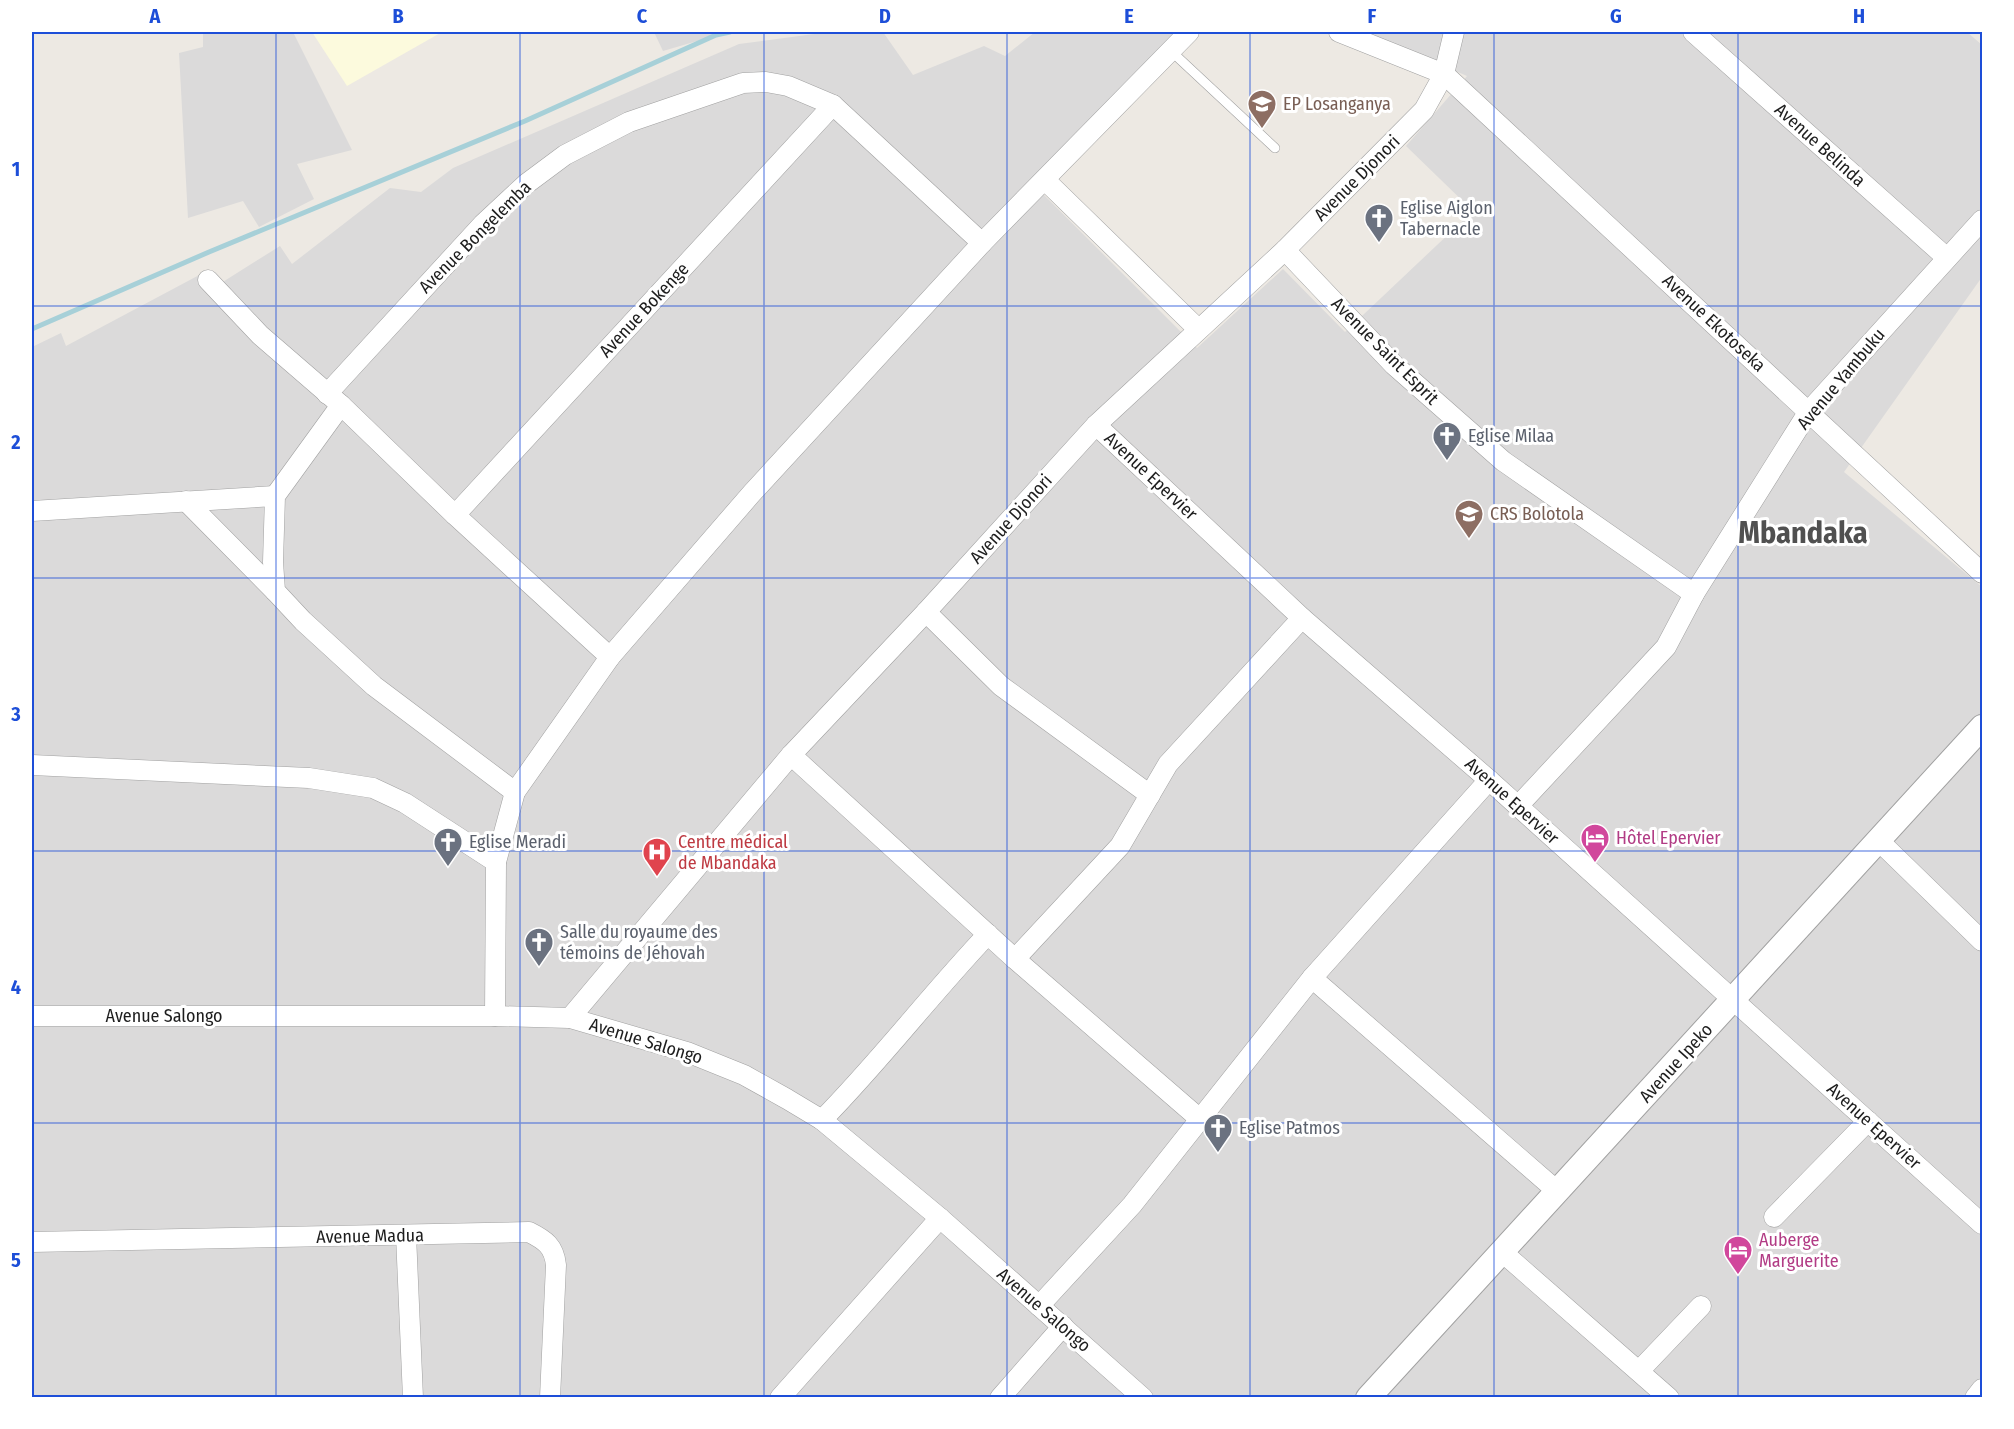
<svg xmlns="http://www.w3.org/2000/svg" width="2014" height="1429" font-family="'Fira Sans Condensed',sans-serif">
	<rect width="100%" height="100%" fill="#ede9e3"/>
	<g fill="#dbdada">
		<polygon points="203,32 293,32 352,150 297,164 314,199 259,227 243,201 188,218 179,53 203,47"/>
		<polygon points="654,32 728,32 663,51"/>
		<polygon points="829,32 883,32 913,75 984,46 1005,56 1035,32 1196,32 1039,190 1197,348 1283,269 1345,332 1473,211 1406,146 1467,76 1365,32 1967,32 1982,45 1982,277 1844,472 1982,587 1982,1397 32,1397 32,347 61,333 66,346 203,273 218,285 280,246 292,264 390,188 421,192 453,168 739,44"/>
	</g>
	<polygon fill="#fcfadd" points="312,32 442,32 347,86"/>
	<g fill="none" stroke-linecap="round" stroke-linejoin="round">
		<polyline stroke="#a7d0d8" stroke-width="5" points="32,329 209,252 525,121 716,35 730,32"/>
		<g stroke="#a1a1a1" stroke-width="10">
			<polyline id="service" points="1171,51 1275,148"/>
		</g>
		<g stroke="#a1a1a1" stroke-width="21">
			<g id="minor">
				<polyline points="1339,32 1444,74 1982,573"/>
				<polyline points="1693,32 1947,258"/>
				<polyline points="1045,180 1198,329"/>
				<polyline points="1285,250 1394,365 1503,461 1694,594"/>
				<polyline points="208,280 260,335 341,405 455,515 610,657"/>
				<polyline points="327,394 483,224 526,184 565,155 629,122 743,83 766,82 788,86 833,105 982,243"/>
				<polyline points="341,405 275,496 273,562 275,591 303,621 374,686 515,792"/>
				<polyline points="1096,425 1302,618 1489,780 1982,1224"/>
				<polyline points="186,501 275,591"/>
				<polyline points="32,511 275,496"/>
				<polyline points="455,515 833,105"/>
				<polyline points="926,612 1001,686 1150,795"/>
				<polyline points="791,755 1015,959 1201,1120"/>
				<polyline points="32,765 309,778 373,788 405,803 496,862"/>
				<polyline points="1518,806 1666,647 1694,594 1809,411 1982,220"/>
				<polyline points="1878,840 1982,941"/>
				<polyline points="1015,959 1120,846 1168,764 1302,618"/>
				<polyline points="1312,978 1557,1191"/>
				<polyline points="32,1016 495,1016 570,1018 687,1052 744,1075 787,1099 822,1120 940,1218 1143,1398"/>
				<polyline points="495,1016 496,862 515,792 610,657 752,493 982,243 1189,32"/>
				<polyline points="570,1018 791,755 926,612 1096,425 1285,250 1424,110 1444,74 1454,32"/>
				<path d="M 822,1120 C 881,1060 931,994 988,934"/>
				<polyline points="1774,1217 1868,1121"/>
				<polyline points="406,1235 413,1398"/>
				<path d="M 32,1242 L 529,1232 C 545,1240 554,1246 556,1265 L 550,1398"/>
				<polyline points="1501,1251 1669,1398"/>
				<polyline points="1039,1306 1132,1205 1312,978 1489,780"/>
				<polyline points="1639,1371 1701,1306"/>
				<polyline points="780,1398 940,1218"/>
				<polyline points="1000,1398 1063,1326"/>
				<polyline points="1975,1398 1982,1389"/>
			</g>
		</g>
		<g stroke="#a1a1a1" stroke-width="26">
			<polyline id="tertiary" points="1368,1398 1982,727"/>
		</g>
		<use href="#service" stroke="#fff" stroke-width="9"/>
		<use href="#minor" stroke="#fff" stroke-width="20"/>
		<use href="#tertiary" stroke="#fff" stroke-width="24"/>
	</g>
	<path fill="none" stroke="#1d4ed8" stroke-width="1.5" stroke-opacity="0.55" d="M 276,32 L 276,1398M 520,32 L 520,1398M 764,32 L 764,1398M 1007,32 L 1007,1398M 1250,32 L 1250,1398M 1494,32 L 1494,1398M 1738,32 L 1738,1398M 32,306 L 1982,306M 32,578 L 1982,578M 32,851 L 1982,851M 32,1123 L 1982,1123"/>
	<defs>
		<g id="school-pin" transform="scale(1.5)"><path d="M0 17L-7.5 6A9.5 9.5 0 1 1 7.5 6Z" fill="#8d6e63" stroke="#fff"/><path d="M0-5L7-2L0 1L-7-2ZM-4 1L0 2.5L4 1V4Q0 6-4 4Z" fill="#fff"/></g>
		<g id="church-pin" transform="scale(1.5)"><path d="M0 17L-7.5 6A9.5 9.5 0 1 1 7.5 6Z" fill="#6b7280" stroke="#fff"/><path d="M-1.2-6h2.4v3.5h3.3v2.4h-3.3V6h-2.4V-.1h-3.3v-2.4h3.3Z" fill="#fff"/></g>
		<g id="hotel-pin" transform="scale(1.5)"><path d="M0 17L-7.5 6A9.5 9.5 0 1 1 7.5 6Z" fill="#d1479c" stroke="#fff"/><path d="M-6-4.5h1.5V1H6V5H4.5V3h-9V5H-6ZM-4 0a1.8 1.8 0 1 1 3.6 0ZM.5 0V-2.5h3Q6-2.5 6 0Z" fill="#fff"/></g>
		<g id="hospital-pin" transform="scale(1.5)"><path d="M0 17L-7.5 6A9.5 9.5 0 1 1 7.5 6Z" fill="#e0444e" stroke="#fff"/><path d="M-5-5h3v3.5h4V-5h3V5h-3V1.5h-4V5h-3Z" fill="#fff"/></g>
	</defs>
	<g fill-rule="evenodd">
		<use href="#school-pin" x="1262" y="104"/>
		<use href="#church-pin" x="1379" y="218"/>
		<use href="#church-pin" x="1447" y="436"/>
		<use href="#school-pin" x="1469" y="514"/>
		<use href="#hotel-pin" x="1595" y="838"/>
		<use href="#church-pin" x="448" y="842"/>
		<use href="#hospital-pin" x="657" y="852"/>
		<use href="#church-pin" x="539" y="942"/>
		<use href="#church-pin" x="1218" y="1128"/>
		<use href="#hotel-pin" x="1738" y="1250"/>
	</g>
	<g text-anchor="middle" stroke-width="6" stroke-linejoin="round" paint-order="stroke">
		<g font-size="18" fill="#785e54" stroke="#fff" text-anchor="start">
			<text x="1283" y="110">EP Losanganya</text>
			<text x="1490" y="520">CRS Bolotola</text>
		</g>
		<g font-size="18" fill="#1d1d1d" stroke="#fff">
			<text transform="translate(1820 145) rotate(42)" y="6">Avenue Belinda</text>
			<text transform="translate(1357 178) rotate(-45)" y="6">Avenue Djonori</text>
			<text transform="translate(475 237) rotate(-45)" y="6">Avenue Bongelemba</text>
			<text transform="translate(644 310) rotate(-47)" y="6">Avenue Bokenge</text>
			<text transform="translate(1714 323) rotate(43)" y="6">Avenue Ekotoseka</text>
			<text transform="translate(1385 351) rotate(45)" y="6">Avenue Saint Esprit</text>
			<text transform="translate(1841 379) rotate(-50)" y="6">Avenue Yambuku</text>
			<text transform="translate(1151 476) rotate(43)" y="6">Avenue Epervier</text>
			<text transform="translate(1011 519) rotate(-48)" y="6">Avenue Djonori</text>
			<text transform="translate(1512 801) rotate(42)" y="6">Avenue Epervier</text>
			<text x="164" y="1022">Avenue Salongo</text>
			<text transform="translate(646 1041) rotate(17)" y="6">Avenue Salongo</text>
			<text transform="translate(1676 1063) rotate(-48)" y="6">Avenue Ipeko</text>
			<text transform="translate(1874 1126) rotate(42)" y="6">Avenue Epervier</text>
			<text transform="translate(370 1236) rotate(-1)" y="6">Avenue Madua</text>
			<text transform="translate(1044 1310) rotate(41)" y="6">Avenue Salongo</text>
		</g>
		<g font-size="18" fill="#5b616d" stroke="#fff" text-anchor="start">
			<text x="1400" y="214">Eglise Aiglon<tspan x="1400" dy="21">Tabernacle</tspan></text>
			<text x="1468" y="442">Eglise Milaa</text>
			<text x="469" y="848">Eglise Meradi</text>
			<text x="560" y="938">Salle du royaume des<tspan x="560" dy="21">témoins de Jéhovah</tspan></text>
			<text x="1239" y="1134">Eglise Patmos</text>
		</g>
		<g font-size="18" fill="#b23c85" stroke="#fff" text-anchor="start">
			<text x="1616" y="844">Hôtel Epervier</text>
			<text x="1759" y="1246">Auberge<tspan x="1759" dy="21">Marguerite</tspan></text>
		</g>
		<g font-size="18" fill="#be3a42" stroke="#fff" text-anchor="start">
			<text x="678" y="848">Centre médical<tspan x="678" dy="21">de Mbandaka</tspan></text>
		</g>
		<g font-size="30" font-weight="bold" fill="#505050" stroke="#fff">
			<text x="1803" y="543">Mbandaka</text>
		</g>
	</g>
	<rect width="2014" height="1429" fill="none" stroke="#ffffff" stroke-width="66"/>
	<rect x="33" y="33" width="1948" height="1363" fill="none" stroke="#1d4ed8" stroke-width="2"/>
	<g font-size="20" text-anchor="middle" font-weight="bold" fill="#1d4ed8">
		<text x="155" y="23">A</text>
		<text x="398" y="23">B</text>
		<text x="642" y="23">C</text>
		<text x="885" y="23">D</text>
		<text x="1129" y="23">E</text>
		<text x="1372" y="23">F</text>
		<text x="1616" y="23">G</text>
		<text x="1859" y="23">H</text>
		<text x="16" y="176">1</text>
		<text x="16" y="449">2</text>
		<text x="16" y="721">3</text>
		<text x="16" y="994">4</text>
		<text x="16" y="1267">5</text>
	</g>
</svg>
